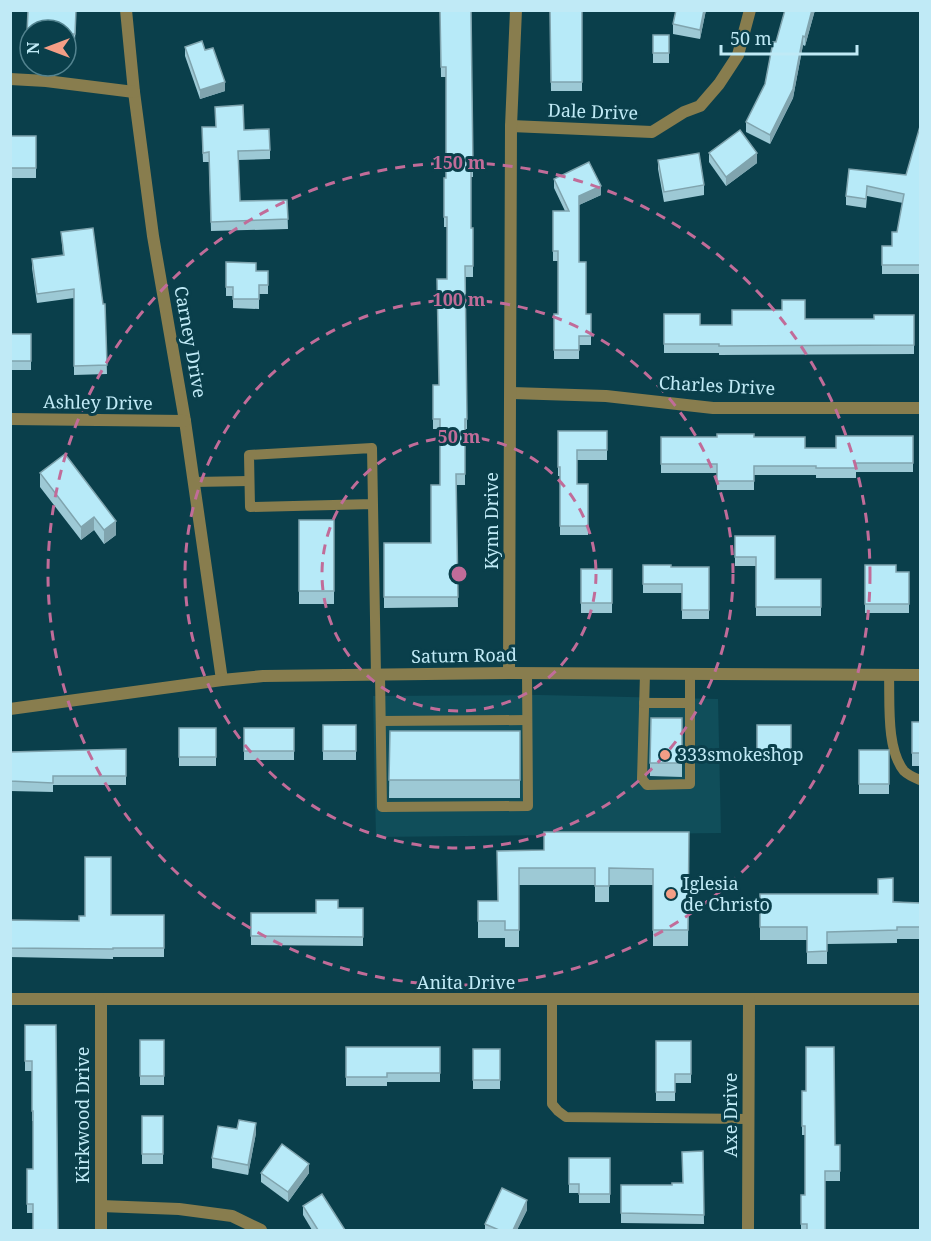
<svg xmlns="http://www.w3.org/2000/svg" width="931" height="1241" font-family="'Noto Serif',serif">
	<rect width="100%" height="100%" fill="#0a3f4b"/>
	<polygon fill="#104e5a" points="539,695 718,699 721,833 376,837 373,696"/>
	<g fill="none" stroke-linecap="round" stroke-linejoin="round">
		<g stroke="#887d4e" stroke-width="10">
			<polyline points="194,482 249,481"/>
			<polyline points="373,504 250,507 249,455 372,448 376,675"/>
			<polyline points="645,674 642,779 647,785 690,784 690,674"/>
			<polyline points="380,675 382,807 528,806 527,673"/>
			<path d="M 889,675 C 890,702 886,749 904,771 C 908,775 915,778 920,780"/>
			<polyline points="644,703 690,703"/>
			<polyline points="381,721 527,720"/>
			<polyline points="552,1001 552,1104 558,1111 566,1117 749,1119"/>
		</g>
		<g stroke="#887d4e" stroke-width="12">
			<polyline points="126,10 134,92 153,236 185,421 222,680"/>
			<polyline points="10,79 46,81 134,92"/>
			<polyline points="511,126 652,132 684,112 700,106 719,84 738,55 750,10"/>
			<polyline points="512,393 606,396 713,408 920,408"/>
			<polyline points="10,419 185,421"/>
			<polyline points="509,673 511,126 516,10"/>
			<polyline points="10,999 920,999"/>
			<polyline points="101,1206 179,1209 232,1216 261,1230"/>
			<polyline points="101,1230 101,1000"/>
			<polyline points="748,1230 749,999"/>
		</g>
		<polyline stroke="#887d4e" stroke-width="12" points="10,709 222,680 263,676 509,673 920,675"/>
	</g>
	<g fill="#9dc9d5">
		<polygon points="76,10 75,43 66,43 66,30 30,30 30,42 27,42 28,11"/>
		<polygon points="440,10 471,10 473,177 471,177 471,228 473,228 473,277 465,277 467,429 465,429 465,485 456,485 458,607 384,608 384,543 431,543 440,485 440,429 433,429 433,385 439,385 447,279 447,227 444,227 444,178 446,178 446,77 441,77"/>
		<polygon points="550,10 582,10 582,91 551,91"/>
		<polygon points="706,10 700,39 673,34 673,24"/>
		<polygon points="815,10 805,46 803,45 793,98 770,144 746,132 746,122 765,84 776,42"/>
		<rect x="653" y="35" width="16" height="28"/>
		<polygon points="185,47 205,50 225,91 200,99 185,56"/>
		<polygon points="921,123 921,274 882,274 882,246 892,246 897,232 903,203 867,196 866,208 846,205 846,196 849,169 906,175"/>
		<polygon points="244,130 270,150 270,159 238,160 240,201 287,200 288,229 211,231 209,162 203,162 202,137"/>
		<rect x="10" y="136" width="26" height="42"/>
		<polygon points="709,153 757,163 726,186 709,162"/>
		<polygon points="658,160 704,185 704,195 664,202 658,169"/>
		<polygon points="554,179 601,195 579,205 579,262 586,314 591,314 591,345 579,345 579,359 554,359 554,314 558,314 558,261 553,261 553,211 565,211 554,188"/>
		<polygon points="61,232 103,304 105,304 107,374 74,375 74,298 37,303 32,268 32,259 63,256"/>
		<polygon points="226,262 256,271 268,271 268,294 259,294 259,309 233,308 233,296 226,296"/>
		<polygon points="782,310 805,319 874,319 914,315 914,354 719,355 719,353 664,353 664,314 700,325 732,325"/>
		<rect x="10" y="334" width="21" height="36"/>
		<polygon points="558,431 607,431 607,460 577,460 577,484 588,484 588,535 560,535 560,476 558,476"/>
		<polygon points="913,436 913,472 856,472 856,478 816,478 816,475 754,475 754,490 717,490 717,473 661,473 661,437 754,437 805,448 836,448"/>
		<polygon points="40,473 116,535 104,544 94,530 81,540 40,487"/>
		<rect x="299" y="520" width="35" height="84"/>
		<polygon points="735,536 775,536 775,579 821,579 821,616 756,616 756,566 735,566"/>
		<polygon points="643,565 671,567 709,567 709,619 682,619 682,593 643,593"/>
		<polygon points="865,565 896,572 909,572 909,613 865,613"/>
		<rect x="581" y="569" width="31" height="44"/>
		<polygon points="682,718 682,777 650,776 650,763"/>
		<rect x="912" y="722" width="9" height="44"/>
		<rect x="323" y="725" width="33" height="35"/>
		<rect x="757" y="725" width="34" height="35"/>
		<rect x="179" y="728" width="37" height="38"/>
		<rect x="244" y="728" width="50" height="32"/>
		<polygon points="390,731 520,731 520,798 389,798"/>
		<polygon points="126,749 126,785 53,785 53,792 10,791 10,752"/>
		<rect x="859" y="750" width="30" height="44"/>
		<polygon points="689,832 688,946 653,946 653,885 609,885 609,902 595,902 595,885 519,885 519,947 505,947 505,938 478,938 478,901 498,901 497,851 544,850"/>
		<polygon points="760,894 921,903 921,939 897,939 897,943 827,944 827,964 807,964 807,940 760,940"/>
		<polygon points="338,908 363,908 363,946 251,945 251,913 316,913"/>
		<polygon points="111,915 164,915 164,957 113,957 113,959 10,957 10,920 79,921 85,916"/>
		<polygon points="25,1025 56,1025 33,1213 27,1213 27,1169 33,1169 33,1121 32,1121 32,1071 25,1071"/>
		<rect x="140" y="1040" width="24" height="45"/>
		<polygon points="656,1041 691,1041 691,1083 675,1083 675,1101 656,1101"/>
		<polygon points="346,1047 440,1047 440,1082 387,1082 387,1086 346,1086"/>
		<rect x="473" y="1049" width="27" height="40"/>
		<polygon points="802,1091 835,1145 840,1145 840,1181 825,1181 825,1230 801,1230 801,1195 805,1195 805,1135 802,1135"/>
		<rect x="142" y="1116" width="21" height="48"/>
		<polygon points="256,1133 248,1175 212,1168 212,1158"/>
		<polygon points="703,1151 704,1224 621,1223 621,1185 672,1185 683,1183"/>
		<polygon points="569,1158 610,1158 610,1203 579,1203 579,1193 569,1193"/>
		<polygon points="261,1173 309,1173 288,1202 261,1182"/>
		<polygon points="303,1206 345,1230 312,1230 303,1215"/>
		<polygon points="527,1210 517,1230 485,1230 485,1224"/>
	</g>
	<g fill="#80a4ae">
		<polygon points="704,10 706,10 700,39 700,30"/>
		<polygon points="812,10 815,10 805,46 805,37"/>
		<polygon points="803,36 803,45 793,98 770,144 770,135"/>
		<polygon points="225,82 225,91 200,99 200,90"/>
		<polygon points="757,153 757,163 726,186 726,177"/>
		<polygon points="601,186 601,195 579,205 579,196"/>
		<polygon points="94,517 94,530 81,540 81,527"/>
		<polygon points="116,521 116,535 104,544 104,530"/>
		<polygon points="256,1123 256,1133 248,1175 248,1165"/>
		<polygon points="309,1164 309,1173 288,1202 288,1192"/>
		<polygon points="527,1200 527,1210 517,1230 513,1230"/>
	</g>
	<g fill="#b7eaf8" stroke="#80a4ae" stroke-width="1.5">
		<polygon points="41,10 76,10 75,34 66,34 66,30 30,30 30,33 27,33 28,11"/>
		<polygon points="440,10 471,10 473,167 471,167 471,228 473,228 473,266 465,266 467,419 465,419 465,474 456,474 458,597 384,597 384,543 431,543 431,485 440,485 440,419 433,419 433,385 439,385 437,279 447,279 447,217 444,217 444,178 446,178 446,67 441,67"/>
		<polygon points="550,10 582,10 582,82 551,82"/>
		<polygon points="676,10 704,10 700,30 673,24"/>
		<polygon points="785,10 812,10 805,37 803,36 793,89 770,135 746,122 765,84 773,42 776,42"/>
		<rect x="653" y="35" width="16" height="18"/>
		<polygon points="202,41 205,50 213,48 225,82 200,90 185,47"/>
		<polygon points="243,105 244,130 269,129 270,150 238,151 240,201 287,200 288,219 211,222 209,152 203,153 202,127 216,127 215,107"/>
		<polygon points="921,123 921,265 882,265 882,246 892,246 892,232 897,232 904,194 867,186 866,199 846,196 849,169 906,175"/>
		<polygon points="740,130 757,153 726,177 709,153"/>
		<rect x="10" y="136" width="26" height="32"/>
		<polygon points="699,153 704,185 664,192 658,160"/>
		<polygon points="589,162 601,186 579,196 579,262 586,262 586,314 591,314 591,336 579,336 579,350 554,350 554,314 558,314 558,251 553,251 553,211 569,211 554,179"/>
		<polygon points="93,228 103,304 105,304 107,365 74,366 74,289 37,294 32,259 64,255 61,232"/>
		<polygon points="226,262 256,263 256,271 268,271 268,285 259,285 259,299 233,299 233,287 226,287"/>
		<polygon points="782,300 805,300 805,319 874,319 874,315 914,315 914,345 719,346 719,344 664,344 664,314 700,314 700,325 732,325 732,310 782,310"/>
		<rect x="10" y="334" width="21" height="27"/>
		<polygon points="558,431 607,431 607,450 577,450 577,484 588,484 588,526 560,526 560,467 558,467"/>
		<polygon points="717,434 754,434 754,437 805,437 805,448 836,448 836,436 913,436 913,463 856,463 856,468 816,468 816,466 754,466 754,481 717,481 717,464 661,464 661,437 717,437"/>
		<polygon points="65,454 116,521 104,530 94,517 81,527 40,473"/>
		<rect x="299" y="520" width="35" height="71"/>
		<polygon points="735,536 775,536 775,579 821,579 821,607 756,607 756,557 735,557"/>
		<polygon points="643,565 671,565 671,567 709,567 709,610 682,610 682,584 643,584"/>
		<polygon points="865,565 896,565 896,572 909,572 909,604 865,604"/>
		<rect x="581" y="569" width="31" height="34"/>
		<polygon points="651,718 682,718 682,763 650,763"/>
		<rect x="912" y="722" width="9" height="31"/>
		<rect x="323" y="725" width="33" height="26"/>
		<rect x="757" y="725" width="34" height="26"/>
		<rect x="179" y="728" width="37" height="29"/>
		<rect x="244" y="728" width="50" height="23"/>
		<polygon points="390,731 520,731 520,780 389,780"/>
		<polygon points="126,749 126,776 53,776 53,783 10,781 10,752"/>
		<rect x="859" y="750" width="30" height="34"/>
		<polygon points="544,832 689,832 688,930 653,930 653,869 609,868 609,886 595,886 595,868 519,868 519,930 505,930 505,921 478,921 478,901 498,901 497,851 544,850"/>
		<polygon points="85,857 111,857 111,915 164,915 164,948 113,948 113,949 10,948 10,920 79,921 79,916 85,916"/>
		<polygon points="893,878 893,902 921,903 921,927 897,927 897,930 827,932 827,951 807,952 807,927 760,927 760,894 878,894 878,879"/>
		<polygon points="316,900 338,900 338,908 363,908 363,937 251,936 251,913 316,913"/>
		<polygon points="25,1025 56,1025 58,1230 33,1230 33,1204 27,1204 27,1169 33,1169 33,1111 32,1111 32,1061 25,1061"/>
		<rect x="140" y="1040" width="24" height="36"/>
		<polygon points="656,1041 691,1041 691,1074 675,1074 675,1092 656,1092"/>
		<polygon points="346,1047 440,1047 440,1073 387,1073 387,1077 346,1077"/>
		<polygon points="806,1047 834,1047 835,1145 840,1145 840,1171 825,1171 825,1230 807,1230 807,1224 801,1224 801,1195 805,1195 805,1126 802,1126 802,1091 806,1091"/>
		<rect x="473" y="1049" width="27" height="31"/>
		<rect x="142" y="1116" width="21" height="38"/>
		<polygon points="239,1120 256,1123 248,1165 212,1158 218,1126 237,1129"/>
		<polygon points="282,1144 309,1164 288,1192 261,1173"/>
		<polygon points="703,1151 704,1215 621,1213 621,1185 672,1185 672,1183 683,1183 682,1152"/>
		<polygon points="569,1158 610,1158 610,1194 579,1194 579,1184 569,1184"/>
		<polygon points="502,1188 527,1200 513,1230 499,1230 485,1224"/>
		<polygon points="322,1194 345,1230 318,1230 303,1206"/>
	</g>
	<g fill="none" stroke="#c16c99" stroke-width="3" stroke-dasharray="10 8">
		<circle cx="459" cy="574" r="137"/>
		<circle cx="459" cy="574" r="274"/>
		<circle cx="459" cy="574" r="411"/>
	</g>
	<g fill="#f49e86" stroke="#0a3f4b" stroke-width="2">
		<circle cx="665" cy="755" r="6"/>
		<circle cx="671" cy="894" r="6"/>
	</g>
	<g text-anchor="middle" stroke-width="6" stroke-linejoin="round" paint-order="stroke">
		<g font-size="18" fill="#c0eaf6" stroke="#0a3f4b">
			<text transform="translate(593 112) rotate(2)" y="6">Dale Drive</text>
			<text transform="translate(190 342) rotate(80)" y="6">Carney Drive</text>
			<text transform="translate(717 386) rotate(3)" y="6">Charles Drive</text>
			<text transform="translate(98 403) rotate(1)" y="6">Ashley Drive</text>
			<text transform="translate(492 521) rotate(-90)" y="6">Kynn Drive</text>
			<text transform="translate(464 656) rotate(-1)" y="6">Saturn Road</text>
			<text x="466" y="989">Anita Drive</text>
			<text transform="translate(83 1115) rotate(-90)" y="6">Kirkwood Drive</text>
			<text transform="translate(731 1115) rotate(-90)" y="6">Axe Drive</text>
		</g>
		<g font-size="18" fill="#c0eaf6" stroke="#0a3f4b" text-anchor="start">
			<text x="677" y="761">333smokeshop</text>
			<text x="683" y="890">Iglesia<tspan x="683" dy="21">de Christo</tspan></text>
		</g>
	</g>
	<circle cx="459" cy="574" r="9" fill="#c16c99" stroke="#0a3f4b" stroke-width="3"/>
	<g font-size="18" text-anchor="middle" font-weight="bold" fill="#c16c99" stroke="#0a3f4b" stroke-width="6" stroke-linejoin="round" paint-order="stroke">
		<text x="459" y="169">150 m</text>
		<text x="459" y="306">100 m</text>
		<text x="459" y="443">50 m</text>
	</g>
	<rect width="931" height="1241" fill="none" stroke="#c0eaf6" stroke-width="24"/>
	<g transform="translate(48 48) rotate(270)"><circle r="28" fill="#0a3f4b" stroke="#53838f" stroke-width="1.5"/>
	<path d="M0-4.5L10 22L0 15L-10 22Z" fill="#f49e86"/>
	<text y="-9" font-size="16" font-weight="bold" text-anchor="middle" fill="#c0eaf6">N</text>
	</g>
	<path d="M721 45v9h136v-9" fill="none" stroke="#c0eaf6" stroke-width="3"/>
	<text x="730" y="45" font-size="18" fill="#c0eaf6" stroke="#0a3f4b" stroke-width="4.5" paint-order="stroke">50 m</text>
</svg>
